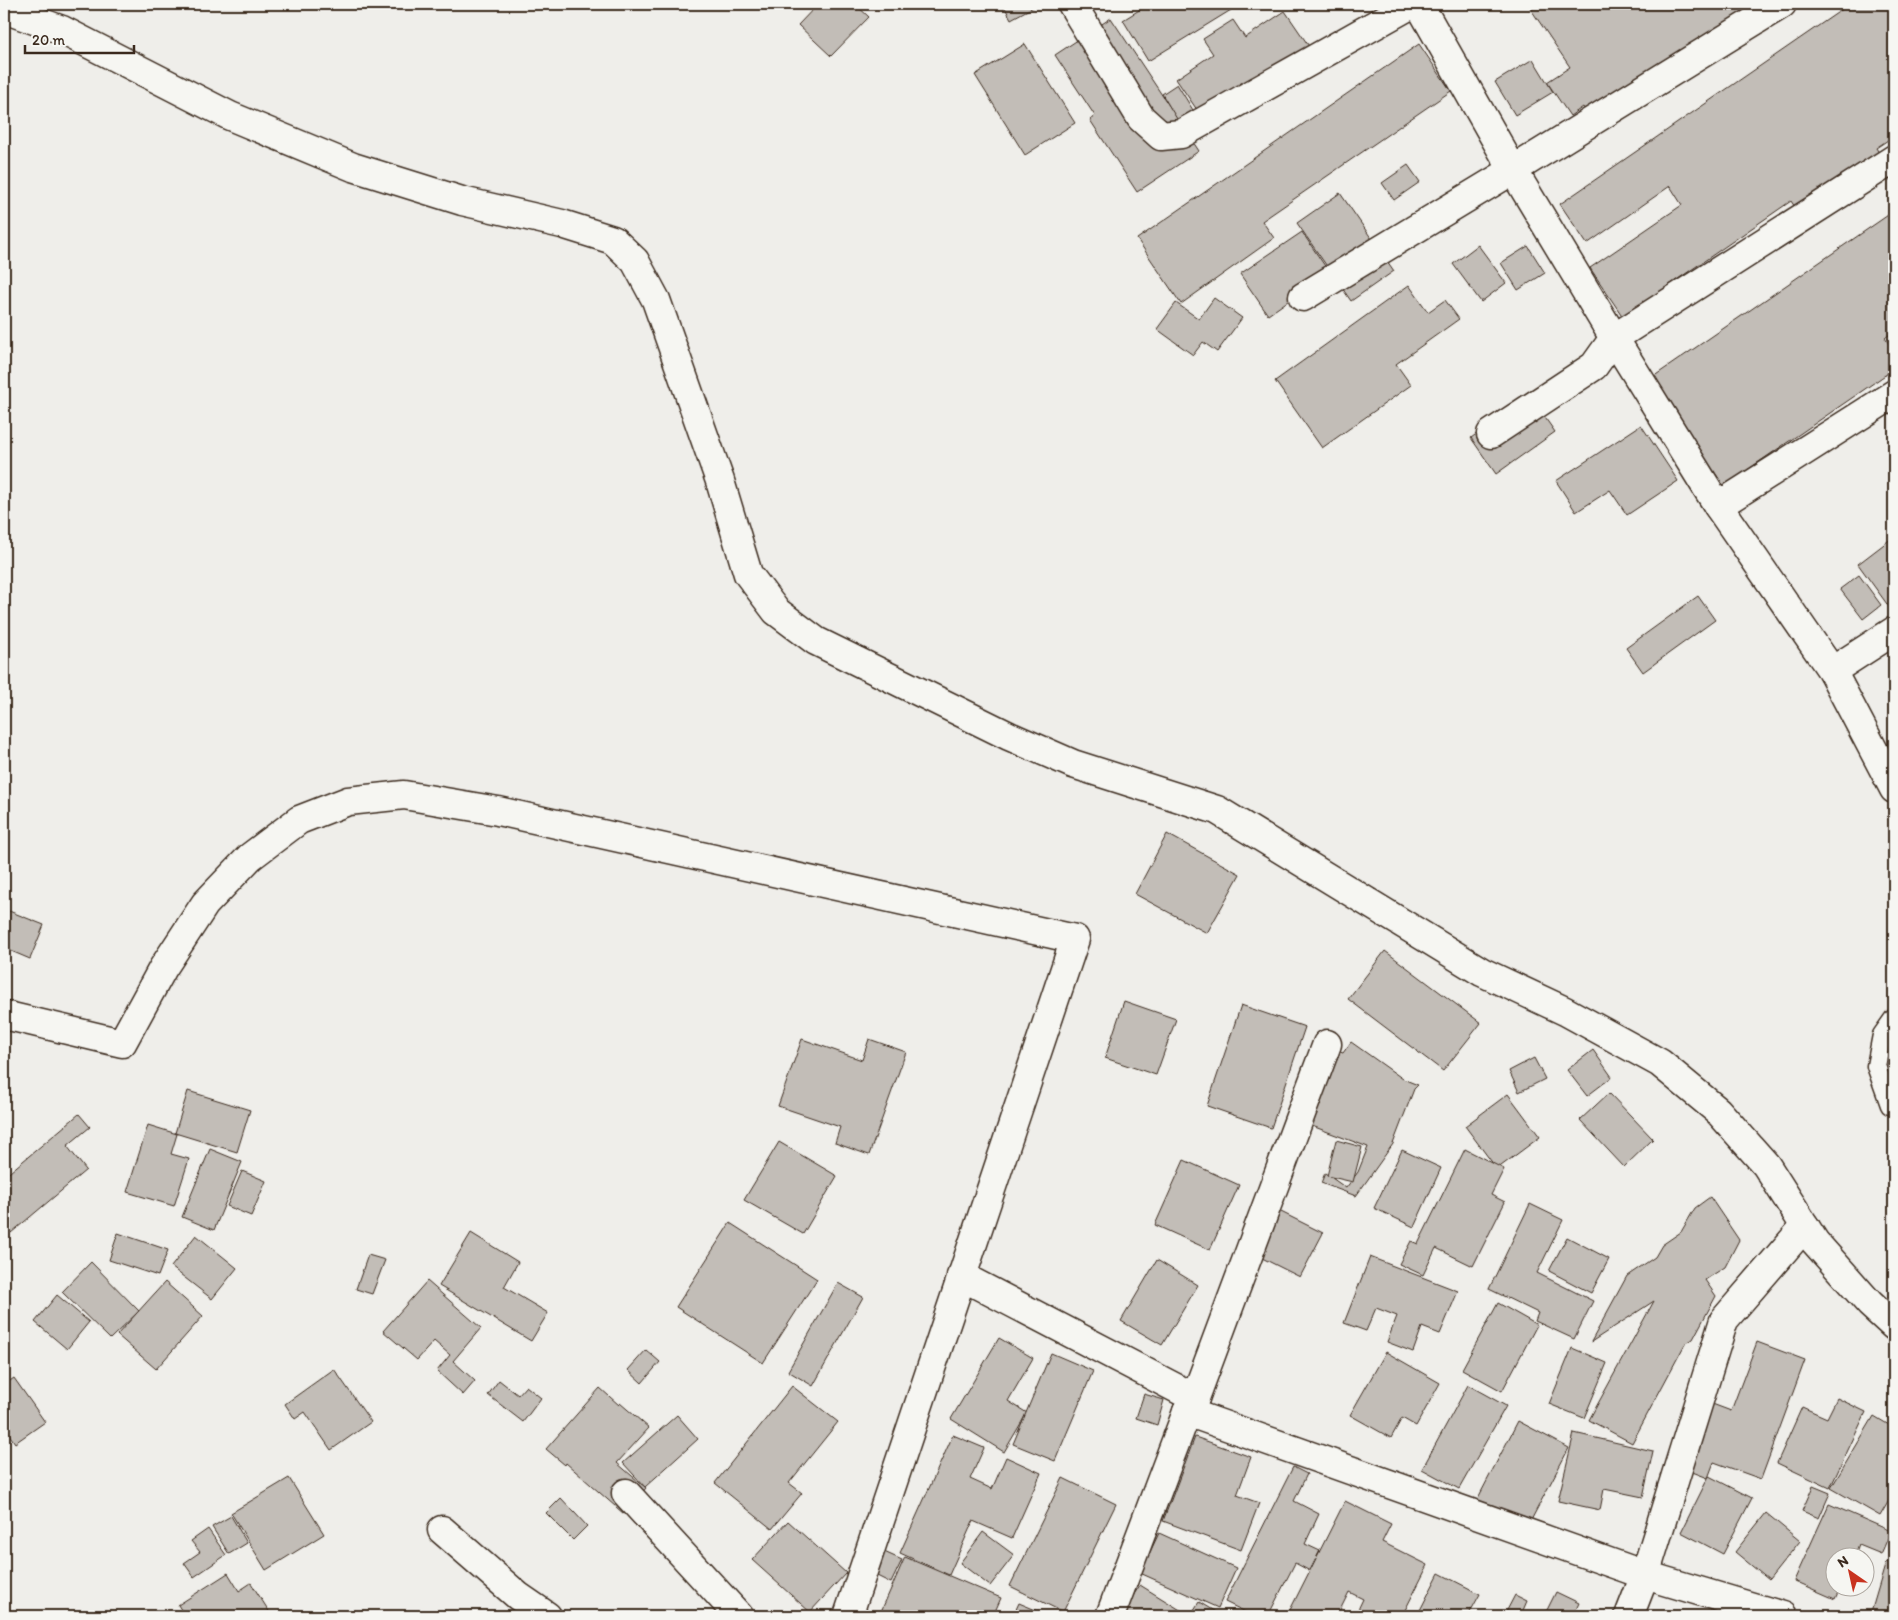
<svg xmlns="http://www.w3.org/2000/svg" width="1898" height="1620" font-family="Itim,sans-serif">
	<rect width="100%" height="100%" fill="#efeeea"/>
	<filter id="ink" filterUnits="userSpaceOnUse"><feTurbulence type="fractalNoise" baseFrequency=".02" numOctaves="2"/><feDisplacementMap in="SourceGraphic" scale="10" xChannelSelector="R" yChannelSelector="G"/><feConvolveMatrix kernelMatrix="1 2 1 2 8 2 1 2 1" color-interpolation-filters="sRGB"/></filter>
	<g filter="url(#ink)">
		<g fill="#c2bdb7" stroke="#3b2a1e">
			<polygon points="818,4 855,4 869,17 831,56 798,25"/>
			<polygon points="1003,4 1034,4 1035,6 1011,19"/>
			<polygon points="1149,4 1228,4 1231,10 1148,61 1123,20"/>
			<polygon points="1536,4 1756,4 1767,20 1600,133 1583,107 1570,116 1547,82 1570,67 1530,8"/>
			<polygon points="1850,4 1894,4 1894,136 1876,148 1892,172 1810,230 1791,201 1623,317 1590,268 1682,205 1670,186 1587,244 1560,204"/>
			<polygon points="1285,11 1313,52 1206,123 1176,79 1213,54 1203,39 1233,20 1245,38"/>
			<polygon points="1111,18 1199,151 1137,192 1090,120 1095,116 1055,55"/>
			<polygon points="1025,44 1075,123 1025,155 975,75"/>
			<polygon points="1419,44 1451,91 1262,221 1274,238 1181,304 1137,239"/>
			<polygon points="1533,59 1553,92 1515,115 1495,82"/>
			<polygon points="1177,84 1196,115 1180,124 1162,94"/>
			<polygon points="1408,165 1420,182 1394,200 1382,183"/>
			<polygon points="1340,193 1394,271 1351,301 1297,223"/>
			<polygon points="1894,211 1894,331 1885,338 1894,351 1894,369 1724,486 1650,379"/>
			<polygon points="1302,232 1329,272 1268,315 1240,274"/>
			<polygon points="1478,245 1506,283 1481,302 1453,264"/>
			<polygon points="1528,246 1545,273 1518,290 1501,263"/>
			<polygon points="1409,285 1428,312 1445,300 1459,319 1396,364 1411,385 1322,448 1275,381"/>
			<polygon points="1214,298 1242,318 1217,352 1203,342 1193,355 1157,329 1176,303 1199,319"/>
			<polygon points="1529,395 1555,432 1496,474 1471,438"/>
			<polygon points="1641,425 1678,481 1627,515 1610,490 1576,512 1556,481"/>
			<polygon points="1892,538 1894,540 1894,610 1892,611 1858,564"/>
			<polygon points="1859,575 1881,605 1863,619 1840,589"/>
			<polygon points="1698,596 1715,620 1643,672 1626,648"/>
			<polygon points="1167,834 1240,874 1207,933 1135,894"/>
			<polygon points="4,909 44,925 30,959 4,948"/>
			<polygon points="1385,951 1481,1023 1443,1071 1348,999"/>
			<polygon points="1124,1001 1176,1019 1156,1075 1105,1058"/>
			<polygon points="1241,1005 1305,1027 1271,1128 1207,1106"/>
			<polygon points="802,1039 862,1060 869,1039 906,1052 869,1155 835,1143 840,1127 778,1106"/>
			<polygon points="1351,1042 1403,1079 1418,1085 1414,1089 1393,1144 1356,1196 1321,1183 1325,1173 1346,1188 1358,1172 1368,1147 1304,1123 1322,1045 1343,1053"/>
			<polygon points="1593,1050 1612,1077 1587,1096 1567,1070"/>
			<polygon points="1534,1058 1545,1079 1519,1092 1509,1071"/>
			<polygon points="188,1091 250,1110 237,1152 175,1133"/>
			<polygon points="1609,1093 1653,1139 1624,1167 1580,1120"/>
			<polygon points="1508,1094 1540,1137 1497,1169 1465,1126"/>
			<polygon points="79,1114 90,1127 67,1146 86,1170 11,1233 4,1224 4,1177"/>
			<polygon points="148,1125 177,1134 171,1154 189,1159 174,1206 127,1192"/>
			<polygon points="1336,1140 1362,1147 1353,1182 1327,1176"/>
			<polygon points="779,1142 837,1176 803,1234 744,1200"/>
			<polygon points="210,1149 242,1162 214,1230 182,1217"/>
			<polygon points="1465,1149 1504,1169 1491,1195 1505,1202 1473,1266 1436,1248 1423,1275 1399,1264 1411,1241 1418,1244"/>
			<polygon points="1402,1150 1441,1168 1414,1227 1374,1208"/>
			<polygon points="1184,1160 1239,1185 1210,1250 1155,1225"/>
			<polygon points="242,1171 266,1181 251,1216 227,1206"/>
			<polygon points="1710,1197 1739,1240 1725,1267 1705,1280 1716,1296 1693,1339 1685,1344 1632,1443 1589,1420 1654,1301 1591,1342 1627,1276 1655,1257 1662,1245 1681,1232 1695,1208"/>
			<polygon points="1530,1204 1563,1220 1537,1273 1593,1301 1574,1339 1535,1321 1538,1313 1489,1289"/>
			<polygon points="1279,1211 1323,1233 1300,1277 1256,1255"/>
			<polygon points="730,1223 817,1279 763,1363 676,1307"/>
			<polygon points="118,1233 168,1250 158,1276 109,1260"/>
			<polygon points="471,1233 518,1262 504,1287 548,1313 531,1341 439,1286"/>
			<polygon points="196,1235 237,1268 212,1299 171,1267"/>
			<polygon points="1567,1237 1609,1259 1591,1293 1549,1271"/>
			<polygon points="368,1255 385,1260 372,1294 356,1289"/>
			<polygon points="1370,1257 1458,1291 1440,1334 1422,1327 1413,1352 1387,1342 1397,1316 1376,1308 1366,1331 1344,1323"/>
			<polygon points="1157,1260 1198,1285 1162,1345 1121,1321"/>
			<polygon points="91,1262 139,1311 110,1339 62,1292"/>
			<polygon points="427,1281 481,1328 453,1361 475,1381 463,1395 437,1371 450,1355 434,1341 417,1360 383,1331"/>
			<polygon points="165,1282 203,1316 156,1369 117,1335"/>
			<polygon points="838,1283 863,1297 813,1386 788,1371"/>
			<polygon points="57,1295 89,1322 67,1349 35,1322"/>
			<polygon points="1498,1303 1537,1325 1502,1391 1462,1369"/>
			<polygon points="999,1338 1033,1358 1008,1401 1027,1413 1004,1452 951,1419"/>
			<polygon points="1757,1342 1805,1360 1761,1479 1714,1462 1708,1478 1682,1468 1707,1402 1731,1411"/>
			<polygon points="1572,1348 1607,1363 1584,1418 1549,1404"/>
			<polygon points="646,1350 660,1362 642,1383 628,1370"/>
			<polygon points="1386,1352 1440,1383 1416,1426 1402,1418 1391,1438 1350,1415"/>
			<polygon points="1051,1353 1093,1371 1055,1461 1013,1444"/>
			<polygon points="334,1369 371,1422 331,1450 305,1412 295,1419 285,1404"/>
			<polygon points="14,1378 45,1422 15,1443 4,1427 4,1385"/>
			<polygon points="499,1380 518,1395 526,1386 541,1398 523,1422 488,1395"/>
			<polygon points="1468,1385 1506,1406 1459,1489 1422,1469"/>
			<polygon points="792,1386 838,1422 789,1483 802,1493 772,1529 715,1483"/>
			<polygon points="600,1388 619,1405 620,1403 649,1428 617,1463 646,1488 624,1514 566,1463 565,1465 546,1449"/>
			<polygon points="1144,1394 1164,1400 1157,1425 1136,1418"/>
			<polygon points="1837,1398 1866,1412 1830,1488 1777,1463 1802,1407 1827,1418"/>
			<polygon points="677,1415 698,1439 645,1487 623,1463"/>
			<polygon points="1874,1416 1894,1428 1894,1492 1880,1516 1831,1488"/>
			<polygon points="1518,1421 1569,1448 1528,1526 1477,1500"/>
			<polygon points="1574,1433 1653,1451 1643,1497 1604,1489 1600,1510 1558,1501"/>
			<polygon points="953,1435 984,1448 970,1479 992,1489 1006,1457 1041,1473 1012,1538 973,1521 949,1575 900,1553"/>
			<polygon points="1195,1437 1251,1457 1237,1495 1259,1503 1241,1550 1163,1521"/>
			<polygon points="1293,1467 1307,1474 1294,1501 1319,1514 1305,1544 1320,1551 1310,1571 1295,1563 1268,1616 1254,1616 1225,1602"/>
			<polygon points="1709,1476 1752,1498 1723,1554 1681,1532"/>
			<polygon points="289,1478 324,1534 266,1570 231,1513"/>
			<polygon points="1063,1478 1116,1504 1063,1612 1010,1586"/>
			<polygon points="1813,1486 1830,1493 1819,1518 1802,1511"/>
			<polygon points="561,1498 587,1526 573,1540 546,1513"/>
			<polygon points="1345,1501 1391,1524 1382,1542 1428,1565 1402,1616 1355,1616 1363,1599 1349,1592 1337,1616 1287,1616"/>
			<polygon points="1829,1504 1891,1531 1881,1554 1859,1545 1854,1558 1836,1558 1836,1588 1840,1588 1835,1599 1794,1581"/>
			<polygon points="1766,1513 1800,1541 1769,1580 1735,1552"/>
			<polygon points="231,1516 247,1543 229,1554 212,1527"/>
			<polygon points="788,1521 846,1573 810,1612 752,1560"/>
			<polygon points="208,1529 226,1555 194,1577 184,1563 200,1552 191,1541"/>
			<polygon points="983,1532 1014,1555 990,1586 960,1563"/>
			<polygon points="1159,1533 1236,1568 1218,1608 1140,1573"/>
			<polygon points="882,1551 902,1560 891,1583 871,1573"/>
			<polygon points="905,1557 1001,1598 993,1616 879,1616"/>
			<polygon points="1886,1562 1894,1564 1894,1616 1870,1616"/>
			<polygon points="228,1573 239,1591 251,1583 272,1616 185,1616 178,1605"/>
			<polygon points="1439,1573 1480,1594 1468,1616 1417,1616"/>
			<polygon points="1140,1585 1190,1616 1199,1602 1222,1616 1120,1616"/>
			<polygon points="1556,1592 1579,1603 1573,1616 1544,1616"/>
			<polygon points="1515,1595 1527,1601 1521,1615 1523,1616 1504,1616"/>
			<polygon points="1019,1603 1050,1616 1013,1616"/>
		</g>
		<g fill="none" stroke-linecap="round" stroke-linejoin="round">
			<g stroke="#3b2a1e" stroke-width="21">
				<polyline id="service" points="1890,1105 1876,1066 1882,1035 1894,1018"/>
			</g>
			<g stroke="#3b2a1e" stroke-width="31">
				<g id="minor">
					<polyline points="1072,4 1141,118 1161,136 1181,134 1412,4"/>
					<polyline points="1419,4 1513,170 1614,338 1718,506 1832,671 1894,789"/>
					<polyline points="4,9 62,30 230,116 353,167 462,201 562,224 613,240 635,261 656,300 720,481 748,574 776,611 816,641 1009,736 1073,764 1217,810 1482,972 1565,1011 1660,1063 1718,1111 1766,1165 1815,1242 1870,1304 1894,1326"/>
					<polyline points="1303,297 1513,170 1782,4"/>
					<polyline points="1491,434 1594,366 1614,338 1894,159"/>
					<polyline points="1718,506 1894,394"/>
					<polyline points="1832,671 1894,631"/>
					<polyline points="4,1015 122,1043 163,968 205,904 250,857 299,820 348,801 404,795 498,811 1075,939 848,1616"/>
					<polyline points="961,1276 1195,1398"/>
					<polyline points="1187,1412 1645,1575 1783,1616"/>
					<polyline points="626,1493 739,1616"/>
					<polyline points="442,1530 518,1596 547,1616"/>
					<polyline points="1110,1616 1187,1412 1195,1398 1327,1044"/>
					<polyline points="1629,1616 1645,1575 1724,1320 1805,1226"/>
				</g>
			</g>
			<use href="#service" stroke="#f6f6f2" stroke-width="18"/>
			<use href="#minor" stroke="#f6f6f2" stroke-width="28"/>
		</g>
	</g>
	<rect width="1898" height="1620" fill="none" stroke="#f6f6f2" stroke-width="20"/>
	<rect x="10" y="10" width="1878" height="1600" fill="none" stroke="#3b2a1e" stroke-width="2" filter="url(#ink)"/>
	<g transform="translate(1850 1572) rotate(326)"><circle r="24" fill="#f6f6f2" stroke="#aba49d"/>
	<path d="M0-4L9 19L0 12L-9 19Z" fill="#c8321e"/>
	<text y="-8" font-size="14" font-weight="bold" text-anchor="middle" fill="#3b2a1e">N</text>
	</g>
	<path d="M25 45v8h109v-8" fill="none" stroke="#3b2a1e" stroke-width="2.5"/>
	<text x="32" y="45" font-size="15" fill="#3b2a1e" stroke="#f6f6f2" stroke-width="4" paint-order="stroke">20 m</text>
</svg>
